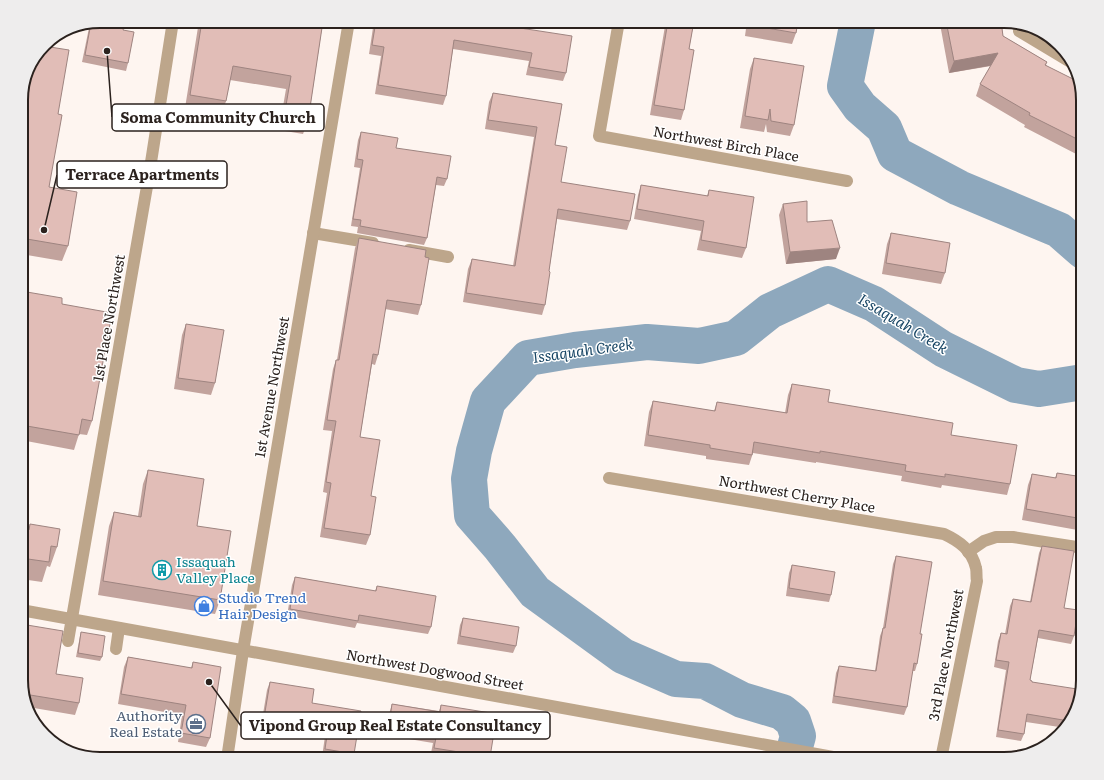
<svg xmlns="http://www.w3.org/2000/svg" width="1104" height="780" font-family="Literata,serif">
	<rect width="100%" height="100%" fill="#fef5f0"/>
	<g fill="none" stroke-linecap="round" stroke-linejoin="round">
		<g stroke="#8ea8bd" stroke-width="36">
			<polyline points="858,21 845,86 860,107 884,128 895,154 959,188 1059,230 1083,251"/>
			<polyline points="788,759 793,754 798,736 793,721 782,712 742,700 705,681 676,679 623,656 535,592 500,547 472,515 469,479 474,451 488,401 528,358 575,350 647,342 699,346 736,338 770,311 828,284 874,304 943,349 1016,385 1039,389 1083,382"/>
		</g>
		<g stroke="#bda68b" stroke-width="12">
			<polyline points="619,21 599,136 847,181"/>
			<polyline points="1019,31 1074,64"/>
			<polyline points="313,233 373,243"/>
			<polyline points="409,250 448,257"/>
			<path d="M 609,478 L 944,534 C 959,541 972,550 976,568 C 977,572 976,577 977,581 L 941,759"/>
			<polyline points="968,552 984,541 996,537 1013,537 1083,548"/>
			<polyline points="21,610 844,759"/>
			<polyline points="68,641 149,175 173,21"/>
			<polyline points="116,649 119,628"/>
			<polyline points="227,759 243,651 349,21"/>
		</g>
	</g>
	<g fill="#c2a39d">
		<polygon points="100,21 123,30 128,63 126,71 82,62 90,23"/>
		<polygon points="199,21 323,21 308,121 303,134 279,130 286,89 230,80 226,101 222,114 185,108"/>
		<polygon points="374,21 508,21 507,26 566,73 563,81 526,75 529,61 453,49 446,96 443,105 375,94 381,56 369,54"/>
		<polygon points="664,21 694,21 689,49 684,110 681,120 650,115 665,26 663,25"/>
		<polygon points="747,21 798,21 796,33 792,44 745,36"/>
		<polygon points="941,21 1001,21 1003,36 1047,62 1046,65 1083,100 1083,163 1078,161 1080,156 1024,127 1025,125 976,96 980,84 991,66 949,73 940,24"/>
		<polygon points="50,47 58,114 49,187 68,246 62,261 21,254 21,95"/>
		<polygon points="754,58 794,125 790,136 767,132 766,124 764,132 740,128 750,69"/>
		<polygon points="493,93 562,104 555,145 561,182 630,221 627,230 557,219 549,271 545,305 542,315 463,302 468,269 472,259 513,266 534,137 485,129 489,102"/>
		<polygon points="361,132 396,148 447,179 444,186 436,185 427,238 424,245 357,233 358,227 351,226 360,168 354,167 358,140"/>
		<polygon points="641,185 707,196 709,190 746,248 742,258 697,250 701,231 634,219 638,195"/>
		<polygon points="783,204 807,222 836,259 786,264 779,215"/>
		<polygon points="891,233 945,273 941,284 882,274 887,244"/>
		<polygon points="359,238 425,257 421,305 418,315 385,309 378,355 375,365 372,364 360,437 371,496 370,535 366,545 320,537 327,493 323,492 332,431 323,430 333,369 336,360 337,360 355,248"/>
		<polygon points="21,291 62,304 92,421 87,435 79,434 74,450 21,440"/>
		<polygon points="186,324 215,383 211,395 174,389 182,335"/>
		<polygon points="792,384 828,402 951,435 1010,484 1007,495 942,485 941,488 901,481 902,476 816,462 816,463 753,453 749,465 706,459 706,456 644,446 649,412 653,401 714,411 717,402 785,413 788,395"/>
		<polygon points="148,470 197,526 220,600 215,614 98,595 109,526 114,512 138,516 143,484"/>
		<polygon points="1057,473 1083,477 1083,531 1022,520 1028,485 1032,474 1055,478"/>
		<polygon points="30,524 57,547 50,567 47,566 42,582 21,579 21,529 28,530"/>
		<polygon points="1042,546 1074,636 1071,644 1038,638 1030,680 1032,682 1074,707 1066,728 1026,722 1024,734 1021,741 996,737 1006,670 994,667 998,641 1001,633 1005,634 1010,606 1013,599 1030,602 1039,553"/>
		<polygon points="896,556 920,634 917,664 915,671 912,671 907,707 904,715 832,703 836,673 839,666 875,671 880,636 883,628 893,564"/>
		<polygon points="792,565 831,595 829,602 786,596 789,573"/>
		<polygon points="295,577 375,591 377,586 431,627 428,634 357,623 355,628 287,616 292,585"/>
		<polygon points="463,618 516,646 513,653 457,644 460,625"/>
		<polygon points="81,632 102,657 100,661 76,657 80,636"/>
		<polygon points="128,657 191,668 193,662 210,738 206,747 178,742 182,715 118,704 124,667"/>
		<polygon points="56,674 79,703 75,715 28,707 21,685"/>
		<polygon points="270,682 312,703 354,754 352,759 336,759 322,757 325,736 261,726 267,690"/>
		<polygon points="392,704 439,711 441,705 490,757 489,759 434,759 430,758 433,743 385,735 389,714"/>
	</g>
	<g fill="#9e8480">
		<polygon points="998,53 994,65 949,73 954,61"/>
		<polygon points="840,248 836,259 786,264 790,252"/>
	</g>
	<g fill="#e1bdb7" stroke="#9e8480">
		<polygon points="100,21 116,21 125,23 123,30 134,32 128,63 85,55 91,23"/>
		<polygon points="202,21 323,21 308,121 284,117 291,76 233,66 226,101 190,95"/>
		<polygon points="376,21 508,21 507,26 572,36 566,73 529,67 532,53 454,40 446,96 378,85 384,47 372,45"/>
		<polygon points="668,21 694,21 689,49 694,50 684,110 654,105"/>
		<polygon points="749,21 798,21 796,33 749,25"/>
		<polygon points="946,21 1001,21 1003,36 1047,62 1045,65 1079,82 1083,100 1083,142 1029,115 1030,113 980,84 998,53 954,61"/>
		<polygon points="52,38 50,47 69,50 58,114 62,115 49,187 77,192 68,246 21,238 21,95 29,65 48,41"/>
		<polygon points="754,58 804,66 794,125 771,121 770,109 768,120 745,116"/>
		<polygon points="493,93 562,104 555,145 567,147 561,182 635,194 630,221 558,209 549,271 550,272 545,305 466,293 472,259 515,266 537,127 488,120"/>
		<polygon points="361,132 398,138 396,148 451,156 447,179 437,177 427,238 360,226 361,220 353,219 363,160 357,159"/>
		<polygon points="641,185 708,196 709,190 754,197 746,248 701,240 704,221 637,209"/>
		<polygon points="807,201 807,222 832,220 840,248 790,252 783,204"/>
		<polygon points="891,233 950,243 945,273 886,263"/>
		<polygon points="359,238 426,250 425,257 429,258 421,305 387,300 378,355 373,354 360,437 380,440 371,496 376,497 370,535 324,528 331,483 326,482 336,421 327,420 336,360 339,360"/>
		<polygon points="21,291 62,298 62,304 112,313 92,421 82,419 79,435 21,425"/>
		<polygon points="186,324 224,330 215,383 178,378"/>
		<polygon points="792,384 830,390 828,402 953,423 951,435 1017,445 1010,484 945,474 945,477 905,471 906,465 820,451 820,453 754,442 752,455 710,448 710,445 648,435 653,401 715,411 717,402 787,413"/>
		<polygon points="148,470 204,479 197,526 231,531 220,600 103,581 114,512 141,517"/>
		<polygon points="1057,473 1083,477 1083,519 1026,509 1032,474 1056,478"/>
		<polygon points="30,524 60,529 57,547 51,546 49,562 21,558 21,529 29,530"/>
		<polygon points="1042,546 1074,551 1064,608 1078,610 1074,636 1039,630 1030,680 1032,681 1032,682 1077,689 1074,707 1069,721 1027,714 1024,734 998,730 1009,662 996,660 1001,633 1007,634 1013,599 1031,602"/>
		<polygon points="896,556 932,562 920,634 922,634 917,664 914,663 907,707 834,696 839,666 876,671 883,628 885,628"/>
		<polygon points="792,565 835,572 831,595 789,588"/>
		<polygon points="295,577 376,591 377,586 436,596 431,627 359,615 358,621 290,609"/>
		<polygon points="463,618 519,627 516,646 460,636"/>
		<polygon points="21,624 63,631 56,674 83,678 79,703 24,694 21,685"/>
		<polygon points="81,632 105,636 102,657 78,653"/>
		<polygon points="128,657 192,668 193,662 221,667 210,738 181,733 186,705 121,694"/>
		<polygon points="270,682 314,689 312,703 361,711 354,754 325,749 328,729 264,718"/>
		<polygon points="392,704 440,712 441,705 497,714 490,757 434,748 437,732 389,725"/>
	</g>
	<defs>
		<g id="building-ring" transform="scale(1)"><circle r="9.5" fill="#fff" stroke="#0f9aa8" stroke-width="1.5"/><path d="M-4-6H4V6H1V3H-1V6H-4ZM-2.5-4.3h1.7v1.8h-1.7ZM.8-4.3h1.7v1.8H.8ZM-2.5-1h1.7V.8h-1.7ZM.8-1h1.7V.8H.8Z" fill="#0f9aa8"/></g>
		<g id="shop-ring" transform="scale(1)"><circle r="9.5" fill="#fff" stroke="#3f7fe0" stroke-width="1.5"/><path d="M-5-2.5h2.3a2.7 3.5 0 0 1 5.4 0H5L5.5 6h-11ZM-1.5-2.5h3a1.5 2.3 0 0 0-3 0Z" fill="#3f7fe0"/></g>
		<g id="office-ring" transform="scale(1)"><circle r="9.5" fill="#fff" stroke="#5c6f8a" stroke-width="1.5"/><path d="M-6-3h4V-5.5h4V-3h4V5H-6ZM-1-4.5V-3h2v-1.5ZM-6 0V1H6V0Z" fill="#5c6f8a"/></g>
	</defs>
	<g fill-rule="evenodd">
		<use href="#building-ring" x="162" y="570"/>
		<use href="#shop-ring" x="204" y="606"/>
		<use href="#office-ring" x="196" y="724"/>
	</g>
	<g text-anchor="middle" stroke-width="3" stroke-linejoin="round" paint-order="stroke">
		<g font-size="14" fill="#2b221e" stroke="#fff">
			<text transform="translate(726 144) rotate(10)" y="5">Northwest Birch Place</text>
			<text transform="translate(109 318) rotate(-80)" y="5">1st Place Northwest</text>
			<text transform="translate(272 387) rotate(-80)" y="5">1st Avenue Northwest</text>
			<text transform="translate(797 494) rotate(10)" y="5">Northwest Cherry Place</text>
			<text transform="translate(946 655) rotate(-79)" y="5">3rd Place Northwest</text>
			<text transform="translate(435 670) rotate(10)" y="5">Northwest Dogwood Street</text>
		</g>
		<g font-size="14" fill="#0d838f" stroke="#fff" text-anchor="start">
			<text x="176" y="567">Issaquah<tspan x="176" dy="16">Valley Place</tspan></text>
		</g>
		<g font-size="14" fill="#366cbe" stroke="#fff" text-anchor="start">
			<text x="218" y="603">Studio Trend<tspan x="218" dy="16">Hair Design</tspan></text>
		</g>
		<g font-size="14" fill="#4e5e75" stroke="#fff" text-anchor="end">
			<text x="182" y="721">Authority<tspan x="182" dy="16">Real Estate</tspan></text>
		</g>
		<g font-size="15" font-style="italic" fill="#194665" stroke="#fff">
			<text transform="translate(903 324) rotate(31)" y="5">Issaquah Creek</text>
			<text transform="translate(583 351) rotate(-8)" y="5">Issaquah Creek</text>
		</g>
	</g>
	<path d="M0 0H1104V780H0ZM100 28H1004A72 72 0 0 1 1076 100V680A72 72 0 0 1 1004 752H100A72 72 0 0 1 28 680V100A72 72 0 0 1 100 28Z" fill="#eeeded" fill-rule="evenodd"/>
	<path fill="none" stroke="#2b221e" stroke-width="2" d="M100 28H1004A72 72 0 0 1 1076 100V680A72 72 0 0 1 1004 752H100A72 72 0 0 1 28 680V100A72 72 0 0 1 100 28Z"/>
	<path fill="none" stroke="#2b221e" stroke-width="1.5" d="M107 51L112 117M44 230L57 175M209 682L241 726"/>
	<g fill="#2b221e" stroke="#fff" stroke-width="1.5">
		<circle cx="107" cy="51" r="4"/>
		<circle cx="44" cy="230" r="4"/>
		<circle cx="209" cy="682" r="4"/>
	</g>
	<g fill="#fff" stroke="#2b221e" stroke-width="1.5">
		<rect x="112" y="104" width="212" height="27" rx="4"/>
		<rect x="57" y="161" width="170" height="27" rx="4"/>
		<rect x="241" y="712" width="309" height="27" rx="4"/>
	</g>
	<g font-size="15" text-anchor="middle" font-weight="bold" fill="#2b221e">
		<text x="218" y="123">Soma Community Church</text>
		<text x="142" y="180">Terrace Apartments</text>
		<text x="395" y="731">Vipond Group Real Estate Consultancy</text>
	</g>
</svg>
